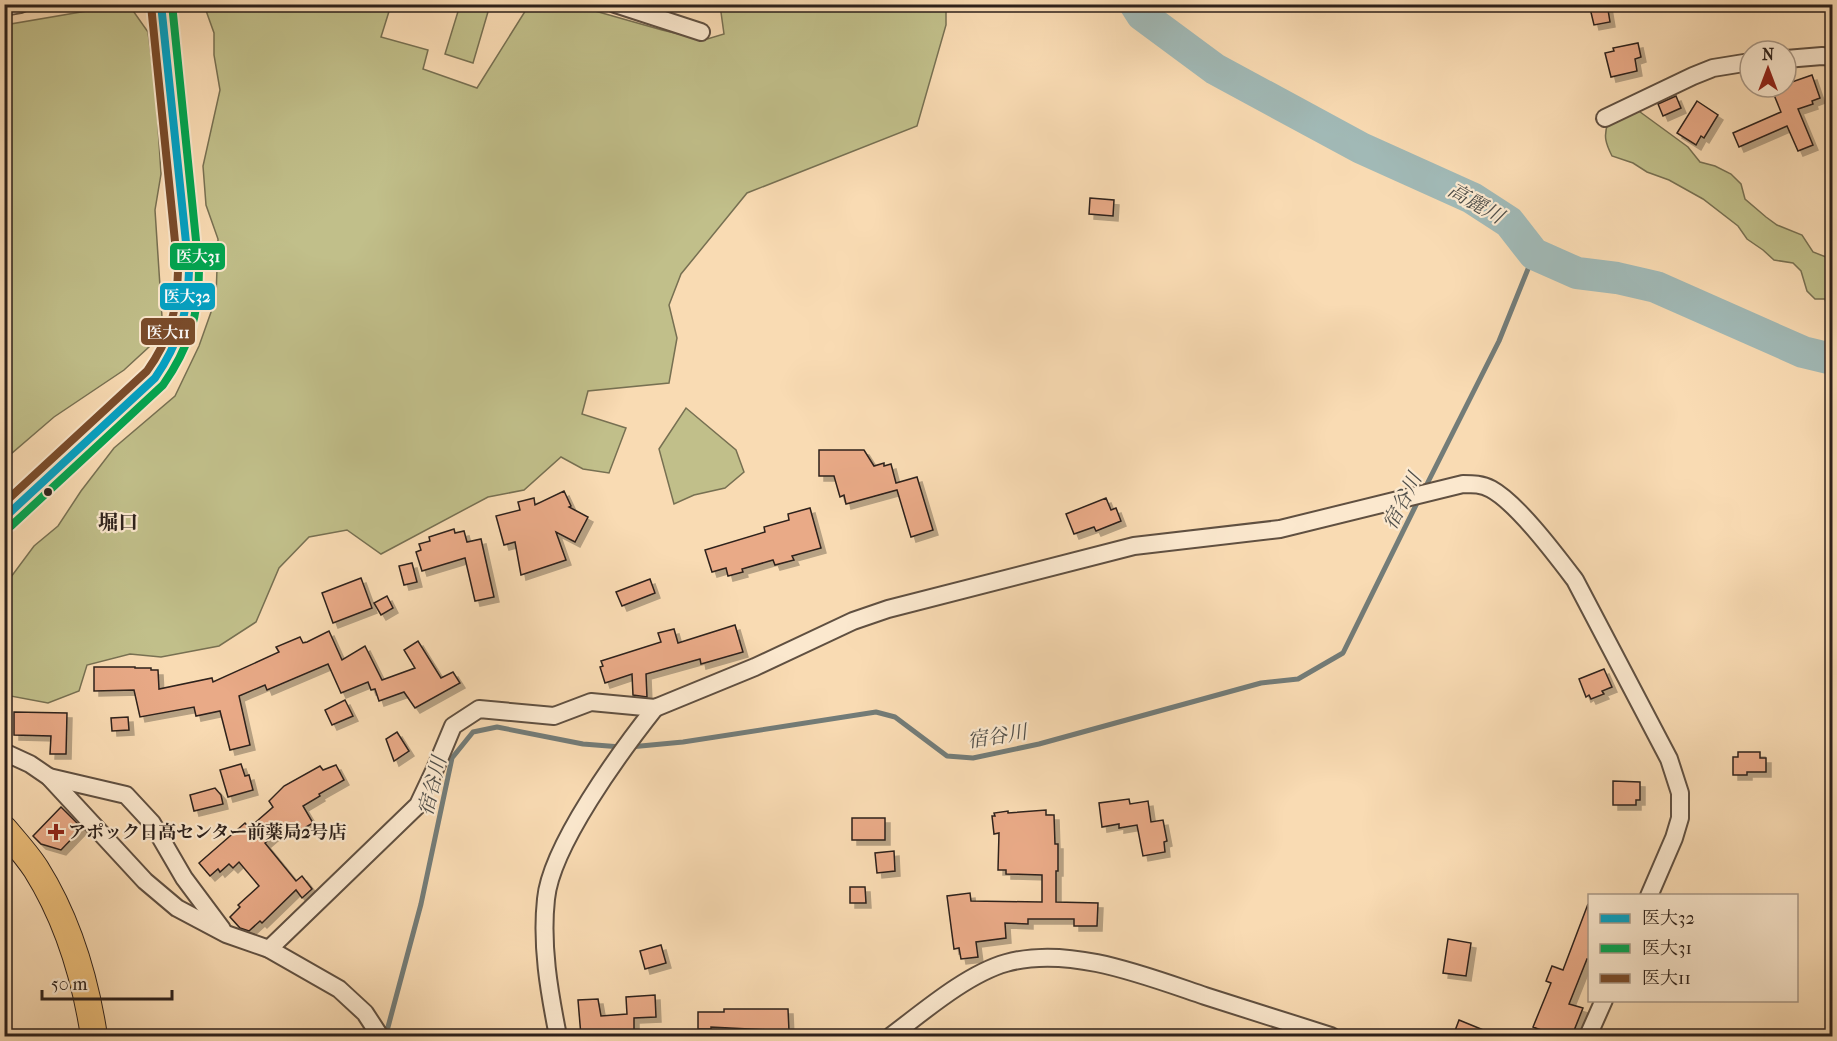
<svg xmlns="http://www.w3.org/2000/svg" width="1837" height="1041" font-family="'IM FELL French Canon','Noto Serif JP',serif">
	<defs>
		<filter id="shadow"><feDropShadow dx="5" dy="5" stdDeviation="0" flood-color="#0004"/></filter>
	</defs>
	<rect width="100%" height="100%" fill="#f9dbb3"/>
	<filter id="stains"><feTurbulence type="fractalNoise" baseFrequency=".00333" numOctaves="4"/><feColorMatrix values="0 0 0 0 .2 0 0 0 0 .09 0 0 0 0 .02 0 0 0 .5 -.17"/></filter>
	<radialGradient id="worn" r=".72"><stop offset=".6" stop-color="#630" stop-opacity="0"/><stop offset="1" stop-color="#630" stop-opacity=".3"/></radialGradient>
	<g fill="#c1bf8a" stroke="#777052" stroke-width="1.5">
		<polygon points="122,5 129,5 148,32 156,94 161,174 155,210 162,317 150,346 124,370 54,417 5,459 5,25"/>
		<polygon points="204,5 391,5 381,37 428,50 423,69 477,88 529,5 574,5 662,30 704,40 724,34 720,5 946,5 946,25 917,126 747,193 681,274 669,305 677,338 669,383 588,391 582,414 626,428 609,473 583,469 561,457 524,490 488,497 381,554 347,530 309,537 279,568 256,622 219,646 161,657 130,654 87,665 79,691 48,703 5,695 5,585 34,546 58,526 81,491 114,448 175,396 199,346 216,298 218,239 206,205 203,166 220,90 214,55 214,33"/>
		<polygon points="460,5 490,5 473,63 445,54"/>
		<path d="M 1636,109 L 1688,147 L 1700,162 L 1715,166 L 1731,174 L 1741,184 L 1745,199 L 1766,217 L 1777,225 L 1802,235 L 1813,252 L 1826,257 L 1832,257 L 1832,308 L 1827,306 L 1825,299 L 1815,299 L 1807,291 L 1801,271 L 1793,263 L 1774,260 L 1763,250 L 1747,239 L 1738,226 L 1703,199 L 1669,180 L 1647,172 L 1633,163 L 1612,156 C 1606,144 1603,136 1608,123 Z"/>
		<polygon points="686,408 736,450 744,472 725,488 694,495 674,504 659,449"/>
	</g>
	<g fill="none" stroke-linecap="round" stroke-linejoin="round">
		<g stroke="#737c78" stroke-width="5">
			<polyline points="1425,488 1499,341 1534,254"/>
			<polyline points="630,747 683,742 876,712 895,717 947,756 973,758 1039,744 1261,683 1298,679 1343,653 1419,499"/>
			<polyline points="380,1032 388,1027 421,904 452,758 473,732 497,727 583,744 621,747"/>
		</g>
		<polyline stroke="#a1b9b6" stroke-width="32" points="1135,4 1142,15 1215,69 1361,148 1472,198 1509,222 1534,254 1577,273 1617,278 1656,287 1803,352 1832,359"/>
	</g>
	<g fill="#e9aa87" stroke="#2d211b" stroke-width="1.5" filter="url(#shadow)">
		<polygon points="1589,4 1607,4 1610,22 1594,25"/>
		<polygon points="1638,43 1641,57 1635,59 1637,71 1611,77 1605,53 1614,51 1613,48"/>
		<polygon points="1812,75 1820,98 1812,101 1813,104 1798,109 1813,145 1798,151 1787,126 1739,147 1733,133 1781,112 1772,90 1786,87 1786,84"/>
		<polygon points="1676,96 1681,108 1663,116 1658,104"/>
		<polygon points="1697,101 1718,115 1704,138 1701,136 1696,145 1677,133"/>
		<polygon points="1090,198 1114,200 1113,216 1089,214"/>
		<polygon points="819,450 864,450 874,466 884,463 884,466 891,464 896,483 917,477 933,530 911,537 897,490 846,504 844,495 840,497 834,476 819,476"/>
		<polygon points="564,491 571,506 569,507 588,517 575,542 556,532 566,560 521,575 515,542 504,545 496,516 520,510 518,502 534,498 535,505"/>
		<polygon points="1106,498 1111,510 1116,508 1121,521 1096,531 1094,527 1074,534 1066,514"/>
		<polygon points="810,508 821,548 792,556 794,560 775,565 773,560 742,569 743,572 728,576 726,568 712,572 705,550 765,532 764,527 789,520 788,514"/>
		<polygon points="454,529 455,533 464,531 467,542 481,539 494,597 475,601 465,558 422,571 416,552 421,550 419,544 430,541 429,537"/>
		<polygon points="412,563 417,582 404,585 399,566"/>
		<polygon points="361,578 372,608 333,623 322,593"/>
		<polygon points="650,579 655,593 622,606 616,592"/>
		<polygon points="387,596 393,608 381,615 374,603"/>
		<polygon points="735,625 743,652 701,664 700,659 646,674 647,697 633,695 632,674 605,683 600,667 603,666 601,661 661,642 658,633 674,629 678,643"/>
		<polygon points="329,631 342,660 365,646 382,680 415,668 404,650 418,641 441,678 453,672 460,683 415,708 404,692 379,701 375,689 371,690 368,682 341,693 328,664 267,690 265,685 239,696 250,745 230,750 220,711 196,716 194,707 140,717 134,690 94,691 94,667 135,667 135,668 151,668 151,670 158,670 159,689 212,678 213,682 279,652 276,647 300,637 303,643 307,642"/>
		<polygon points="1604,669 1612,687 1602,691 1604,694 1591,699 1589,695 1586,697 1579,679"/>
		<polygon points="345,700 353,716 332,725 325,710"/>
		<polygon points="14,712 67,713 66,754 50,754 51,736 14,735"/>
		<polygon points="128,717 129,730 112,731 111,718"/>
		<polygon points="397,732 409,751 394,761 386,739"/>
		<polygon points="1738,752 1760,752 1760,758 1766,758 1766,772 1747,772 1747,775 1733,775 1733,757 1738,757"/>
		<polygon points="241,764 245,776 249,775 253,790 228,797 220,770"/>
		<polygon points="336,765 344,780 319,794 320,796 303,806 313,823 294,834 288,823 265,843 296,881 302,876 312,889 302,898 296,890 262,923 260,921 249,931 240,928 230,917 240,907 238,905 259,886 239,862 233,868 229,864 220,872 218,869 210,876 199,863 245,823 249,828 273,807 269,801 284,786 320,766 323,770"/>
		<polygon points="1613,781 1640,782 1640,800 1636,800 1636,805 1613,805"/>
		<polygon points="215,788 221,795 223,804 194,811 190,795"/>
		<polygon points="1129,799 1130,804 1148,801 1151,822 1163,820 1167,841 1164,842 1165,852 1143,856 1137,825 1119,828 1119,824 1102,827 1099,803"/>
		<polygon points="61,807 82,828 61,850 41,844 33,836"/>
		<polygon points="1046,810 1046,815 1054,815 1055,844 1058,844 1058,871 1056,871 1056,902 1098,903 1097,926 1074,926 1074,919 1028,919 1028,924 1005,923 1006,938 976,942 978,957 961,959 959,948 954,949 947,896 970,893 971,901 1042,902 1042,875 1006,874 1006,870 998,870 999,833 994,834 992,816 995,816 994,813 1008,811 1008,813"/>
		<rect x="852" y="818" width="33" height="22"/>
		<polygon points="894,851 895,871 877,873 875,853"/>
		<polygon points="850,887 865,887 866,903 850,903"/>
		<polygon points="1588,904 1590,960 1587,959 1569,1004 1583,1008 1573,1033 1570,1032 1568,1036 1548,1036 1549,1033 1533,1027 1551,983 1546,981 1552,966 1563,970"/>
		<polygon points="1448,939 1471,943 1466,976 1443,973"/>
		<polygon points="661,945 666,963 645,969 640,951"/>
		<polygon points="655,995 656,1017 634,1018 634,1030 581,1036 578,1000 598,999 601,1016 627,1014 626,997"/>
		<polygon points="724,1009 788,1009 789,1031 711,1027 711,1029 698,1029 698,1012 724,1012"/>
		<polygon points="1459,1020 1498,1036 1453,1036"/>
	</g>
	<g fill="none" stroke-linecap="round" stroke-linejoin="round">
		<g stroke="#605041" stroke-width="20">
			<g id="street">
				<polyline points="615,4 701,32"/>
				<polyline points="4,7 21,4"/>
				<polyline points="1786,59 1822,56 1832,57"/>
				<polyline points="1605,118 1693,76 1713,68 1750,62"/>
				<polyline points="4,752 30,764 49,777 145,881 177,908 226,934 269,949 339,989 365,1013 380,1036"/>
				<polyline points="49,777 126,795 152,823 184,878 222,929"/>
				<path d="M 269,949 L 418,805 L 435,769 L 453,726 L 479,709 L 554,716 L 591,702 L 655,708 L 755,667 L 853,621 L 888,609 L 1134,546 L 1280,529 L 1463,484 C 1473,484 1482,484 1491,489 C 1517,503 1556,555 1575,580 L 1669,759 L 1680,793 L 1680,818 L 1674,838 L 1649,896"/>
				<path d="M 558,1036 C 549,991 541,945 546,899 C 551,846 621,751 655,708"/>
				<path d="M 891,1036 C 923,1012 967,974 1006,963 C 1069,945 1146,976 1205,996 C 1247,1009 1289,1023 1331,1036"/>
				<polyline points="1588,1036 1604,1000"/>
			</g>
		</g>
		<g stroke="#2d211b" stroke-width="28">
			<path id="primary" d="M 4,829 C 15,842 27,855 36,869 C 68,920 85,977 94,1036"/>
		</g>
		<use href="#street" stroke="#fbe8ce" stroke-width="16"/>
		<use href="#primary" stroke="#ecbe7a" stroke-width="26"/>
		<g stroke="#fbe8ce" stroke-width="12">
			<path id="bus-1" d="M 4,518 L 155,378 C 179,343 188,313 189,271 L 161,4"/>
		</g>
		<g stroke="#fbe8ce" stroke-width="12">
			<path id="bus-2" d="M 11,526 L 163,385 C 189,348 199,315 199,270 L 172,4"/>
		</g>
		<g stroke="#fbe8ce" stroke-width="12">
			<path id="bus-3" d="M 4,503 L 147,371 C 170,339 177,311 178,271 L 151,5"/>
		</g>
		<use href="#bus-1" stroke="#02a2c5" stroke-width="8"/>
		<use href="#bus-2" stroke="#00a651" stroke-width="8"/>
		<use href="#bus-3" stroke="#7a4b2a" stroke-width="8"/>
	</g>
	<circle fill="#2d211b" stroke="#fbe8ce" stroke-width="2" cx="48" cy="492" r="5"/>
	<path fill="#8f2418" stroke="#fbe8ce" stroke-width="2" d="M53 823h6v6h6v6h-6v6h-6v-6h-6v-6h6z"/>
	<g text-anchor="middle" stroke-width="4.5" stroke-linejoin="round" paint-order="stroke">
		<g font-size="18" font-weight="bold" fill="#2d211b" stroke="#fbe8ce" text-anchor="start">
			<text x="68" y="838">アポック日高センター前薬局2号店</text>
		</g>
		<g font-size="20" font-style="italic" fill="#504f4a" stroke="#fbe8ce">
			<text transform="translate(1476 203) rotate(30)" y="7">高麗川</text>
			<text transform="translate(1402 501) rotate(-63)" y="7">宿谷川</text>
			<text transform="translate(997 736) rotate(-9)" y="7">宿谷川</text>
			<text transform="translate(432 786) rotate(-76)" y="7">宿谷川</text>
		</g>
		<g font-size="20" font-weight="bold" fill="#2d211b" stroke="#fbe8ce">
			<text x="118" y="529">堀口</text>
		</g>
	</g>
	<g stroke="#fbe8ce" stroke-width="2">
		<rect x="169" y="242" width="57" height="29" rx="6" fill="#00a651"/>
		<rect x="159" y="282" width="57" height="29" rx="6" fill="#02a2c5"/>
		<rect x="140" y="317" width="56" height="29" rx="6" fill="#7a4b2a"/>
	</g>
	<g font-size="16" text-anchor="middle" font-weight="bold" fill="#fff">
		<text x="198" y="262">医大31</text>
		<text x="187" y="302">医大32</text>
		<text x="168" y="338">医大11</text>
	</g>
	<rect width="1837" height="1041" fill="none" stroke="#f9dbb3" stroke-width="24"/>
	<rect x="6" y="6" width="1825" height="1029" fill="none" stroke="#2d211b" stroke-width="3"/>
	<rect x="12" y="12" width="1813" height="1017" fill="none" stroke="#2d211b" stroke-width="1.5"/>
	<rect x="1588" y="894" width="210" height="108" fill="#fbe8ce" stroke="#a99886" stroke-width="1.5"/>
	<rect x="1600" y="914" width="30" height="9" fill="#02a2c5" stroke="#a99886" stroke-width="1.5"/>
	<text x="1642" y="924" font-size="18" fill="#2d211b">医大32</text>
	<rect x="1600" y="944" width="30" height="9" fill="#00a651" stroke="#a99886" stroke-width="1.5"/>
	<text x="1642" y="954" font-size="18" fill="#2d211b">医大31</text>
	<rect x="1600" y="974" width="30" height="9" fill="#7a4b2a" stroke="#a99886" stroke-width="1.5"/>
	<text x="1642" y="984" font-size="18" fill="#2d211b">医大11</text>
	<g transform="translate(1768 69)"><circle r="28" fill="#fbe8ce" stroke="#a99886" stroke-width="1.5"/>
	<path d="M0-4.5L10 22L0 15L-10 22Z" fill="#8f2418"/>
	<text y="-9" font-size="16" font-weight="bold" text-anchor="middle" fill="#2d211b">N</text>
	</g>
	<path d="M42 990v9h130v-9" fill="none" stroke="#2d211b" stroke-width="3"/>
	<text x="51" y="990" font-size="18" fill="#2d211b" stroke="#fbe8ce" stroke-width="4.5" paint-order="stroke">50 m</text>
	<rect width="100%" height="100%" filter="url(#stains)"/>
	<rect width="100%" height="100%" fill="url(#worn)"/>
</svg>
